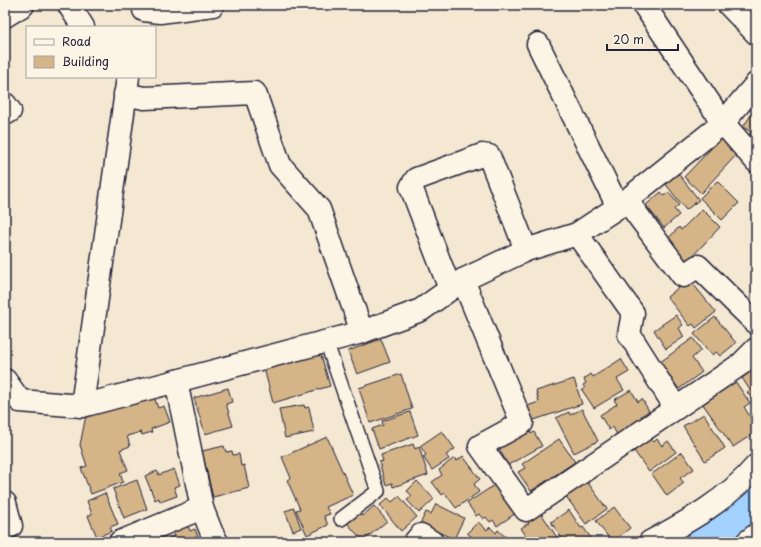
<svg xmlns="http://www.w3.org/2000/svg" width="761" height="547" font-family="'Playpen Sans',sans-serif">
	<rect width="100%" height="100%" fill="#f4e8d2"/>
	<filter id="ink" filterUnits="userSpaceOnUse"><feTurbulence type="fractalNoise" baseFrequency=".025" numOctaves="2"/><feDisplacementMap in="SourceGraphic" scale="8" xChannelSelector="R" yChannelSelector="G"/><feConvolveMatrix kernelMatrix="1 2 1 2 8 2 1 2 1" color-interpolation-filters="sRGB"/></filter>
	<g filter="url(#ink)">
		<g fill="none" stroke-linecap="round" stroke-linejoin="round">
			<polyline stroke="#a3d2ff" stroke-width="42" points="704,542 756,503"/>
		</g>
		<g fill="#d5b588" stroke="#22223b">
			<polygon points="753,112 756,114 756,144 747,138 751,132 743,127"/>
			<polygon points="722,137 739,152 701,193 684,177"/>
			<polygon points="677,172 699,200 686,210 664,182"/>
			<polygon points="717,181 739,203 722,220 700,198"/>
			<polygon points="661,192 664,196 668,192 679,205 674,209 679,215 664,228 646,205"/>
			<polygon points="702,209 720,227 687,262 666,241 679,227 681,230"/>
			<polygon points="689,279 716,312 696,328 693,324 690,326 667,297"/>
			<polygon points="676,315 683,325 679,328 684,337 666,349 654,330"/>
			<polygon points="715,317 736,343 720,356 716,352 712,355 694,334"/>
			<polygon points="693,338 701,350 692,358 702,372 679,389 659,363"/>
			<polygon points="381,339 390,362 357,374 348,351"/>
			<polygon points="320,352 330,386 273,403 264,368"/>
			<polygon points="621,359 629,372 617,379 624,390 594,408 582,390 585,388 583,385 586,383 584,379 591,374 593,377"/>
			<polygon points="756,363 756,405 747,392 750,390 742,378 749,373 746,370"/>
			<polygon points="401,374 412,409 370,423 359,388"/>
			<polygon points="733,378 750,403 744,407 754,423 751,425 756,432 733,447 700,400"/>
			<polygon points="574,379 582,404 531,421 527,406 539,402 536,391"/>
			<polygon points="228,388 232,402 226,404 233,426 205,434 194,398"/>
			<polygon points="631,390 638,402 642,399 649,411 641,416 643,419 617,435 613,427 609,430 600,415 617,404 614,400"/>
			<polygon points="152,391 158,408 164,406 170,422 151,429 152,432 142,435 141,432 127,436 130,446 120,450 128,470 120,473 123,482 91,494 81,468 87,466 80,445 86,415"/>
			<polygon points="304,405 305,408 309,407 314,432 285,438 279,409"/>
			<polygon points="582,409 598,441 574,453 556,418 569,412 570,415"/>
			<polygon points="410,412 418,435 379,449 372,429 383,425 382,421"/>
			<polygon points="704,414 725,448 705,461 683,426"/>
			<polygon points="527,426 531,434 534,432 542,446 508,465 496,443"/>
			<polygon points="442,431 455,449 446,455 449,459 432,470 423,457 426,455 420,446"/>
			<polygon points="649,435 654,442 657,439 662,446 668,441 676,452 649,472 632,448"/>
			<polygon points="327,437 353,495 326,507 330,514 324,516 328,525 307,535 296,510 300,509 287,480 291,478 282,457"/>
			<polygon points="559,439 575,462 531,491 518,472 525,468 522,464"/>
			<polygon points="413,444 415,449 419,447 428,475 393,487 392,483 386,485 379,462 383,461 381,455"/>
			<polygon points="224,446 226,452 232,451 233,455 239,454 241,466 244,465 249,488 213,497 202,451"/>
			<polygon points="682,452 694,469 680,478 684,483 667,496 652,474"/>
			<polygon points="463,456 480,479 474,484 479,492 456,508 445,493 442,495 432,482 442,475 439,470 454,458 457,461"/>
			<polygon points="174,469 180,485 174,487 177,496 160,502 159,498 155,500 145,476 157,471 159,475"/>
			<polygon points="137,480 147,509 124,518 113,489"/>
			<polygon points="586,480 607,509 586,524 565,495"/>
			<polygon points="417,481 434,499 419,513 407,500 412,496 407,491"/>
			<polygon points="496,484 516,513 497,526 493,520 490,522 486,517 483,519 479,514 476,516 467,503"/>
			<polygon points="105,493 118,524 110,527 112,531 97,537 88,516 92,514 87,501"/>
			<polygon points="399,496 417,517 401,531 380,505 388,498 392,502"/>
			<polygon points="436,504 464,518 454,539 420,524 426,512 431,514"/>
			<polygon points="374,506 387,521 363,541 347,523 360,513 362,516"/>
			<polygon points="614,507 630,528 612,542 596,521"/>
			<polygon points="294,508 301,528 293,531 285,511"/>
			<polygon points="539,510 560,542 530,542 521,528 529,523 527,518"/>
			<polygon points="569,510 581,528 583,527 594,542 564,542 551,522"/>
			<polygon points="478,522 487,530 490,527 496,533 498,530 511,542 467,542 466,541 471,536 467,533"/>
			<polygon points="187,524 190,531 195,529 200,542 171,542 169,538 174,536 172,530"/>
		</g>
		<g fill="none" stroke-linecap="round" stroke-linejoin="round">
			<g stroke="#22223b" stroke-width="16">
				<polyline id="lane" points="326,341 378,491 341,519"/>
			</g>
			<g stroke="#22223b" stroke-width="25">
				<g id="street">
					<polyline points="69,5 83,27"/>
					<polyline points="644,5 723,123 756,161"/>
					<polyline points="729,5 756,33"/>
					<polyline points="144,10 160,12 213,5"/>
					<polyline points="5,16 23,5"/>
					<polyline points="538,44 618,207"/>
					<polyline points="125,94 144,98 255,93 280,165 319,209 362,332"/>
					<polyline points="5,104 10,111 5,114"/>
					<polyline points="627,201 683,276 698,266 756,323"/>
					<polyline points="577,234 633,313 629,334 676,408"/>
					<polyline points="463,280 522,423 480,446 526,510 741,364 756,349"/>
					<polyline points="450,289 411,187 416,179 482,155 489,156 526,250"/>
					<polyline points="5,380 20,401 82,406 362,332 421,310 463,280 526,250 577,234 618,207 723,123 756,84"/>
					<polyline points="176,381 202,508 211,531 217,542"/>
					<polyline points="82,406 128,77"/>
					<polyline points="5,503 11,526 5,529"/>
					<polyline points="120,542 202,508"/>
					<polyline points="415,542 421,535 432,542"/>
					<path d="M 650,542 C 689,521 727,500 756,466"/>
					<polyline points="747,542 756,535"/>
				</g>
			</g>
			<use href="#lane" stroke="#fcf5e5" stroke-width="13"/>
			<use href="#street" stroke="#fcf5e5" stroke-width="22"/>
		</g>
	</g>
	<rect width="761" height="547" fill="none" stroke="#fcf5e5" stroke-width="20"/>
	<rect x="10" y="10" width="741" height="527" fill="none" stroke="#22223b" stroke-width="1.5" filter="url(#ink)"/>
	<rect x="26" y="26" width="130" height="52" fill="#fcf5e5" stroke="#a5a1a1"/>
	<rect x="34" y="39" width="20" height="6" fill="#fcf5e5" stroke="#a5a1a1"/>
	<text x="62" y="46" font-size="12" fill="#22223b">Road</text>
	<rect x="34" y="56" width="20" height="12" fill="#d5b588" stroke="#a5a1a1"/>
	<text x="62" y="66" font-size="12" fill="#22223b">Building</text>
	<path d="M607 44v6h71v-6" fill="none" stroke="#22223b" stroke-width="2"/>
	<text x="613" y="44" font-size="12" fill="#22223b" stroke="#fcf5e5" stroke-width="3" paint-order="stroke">20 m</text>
</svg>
